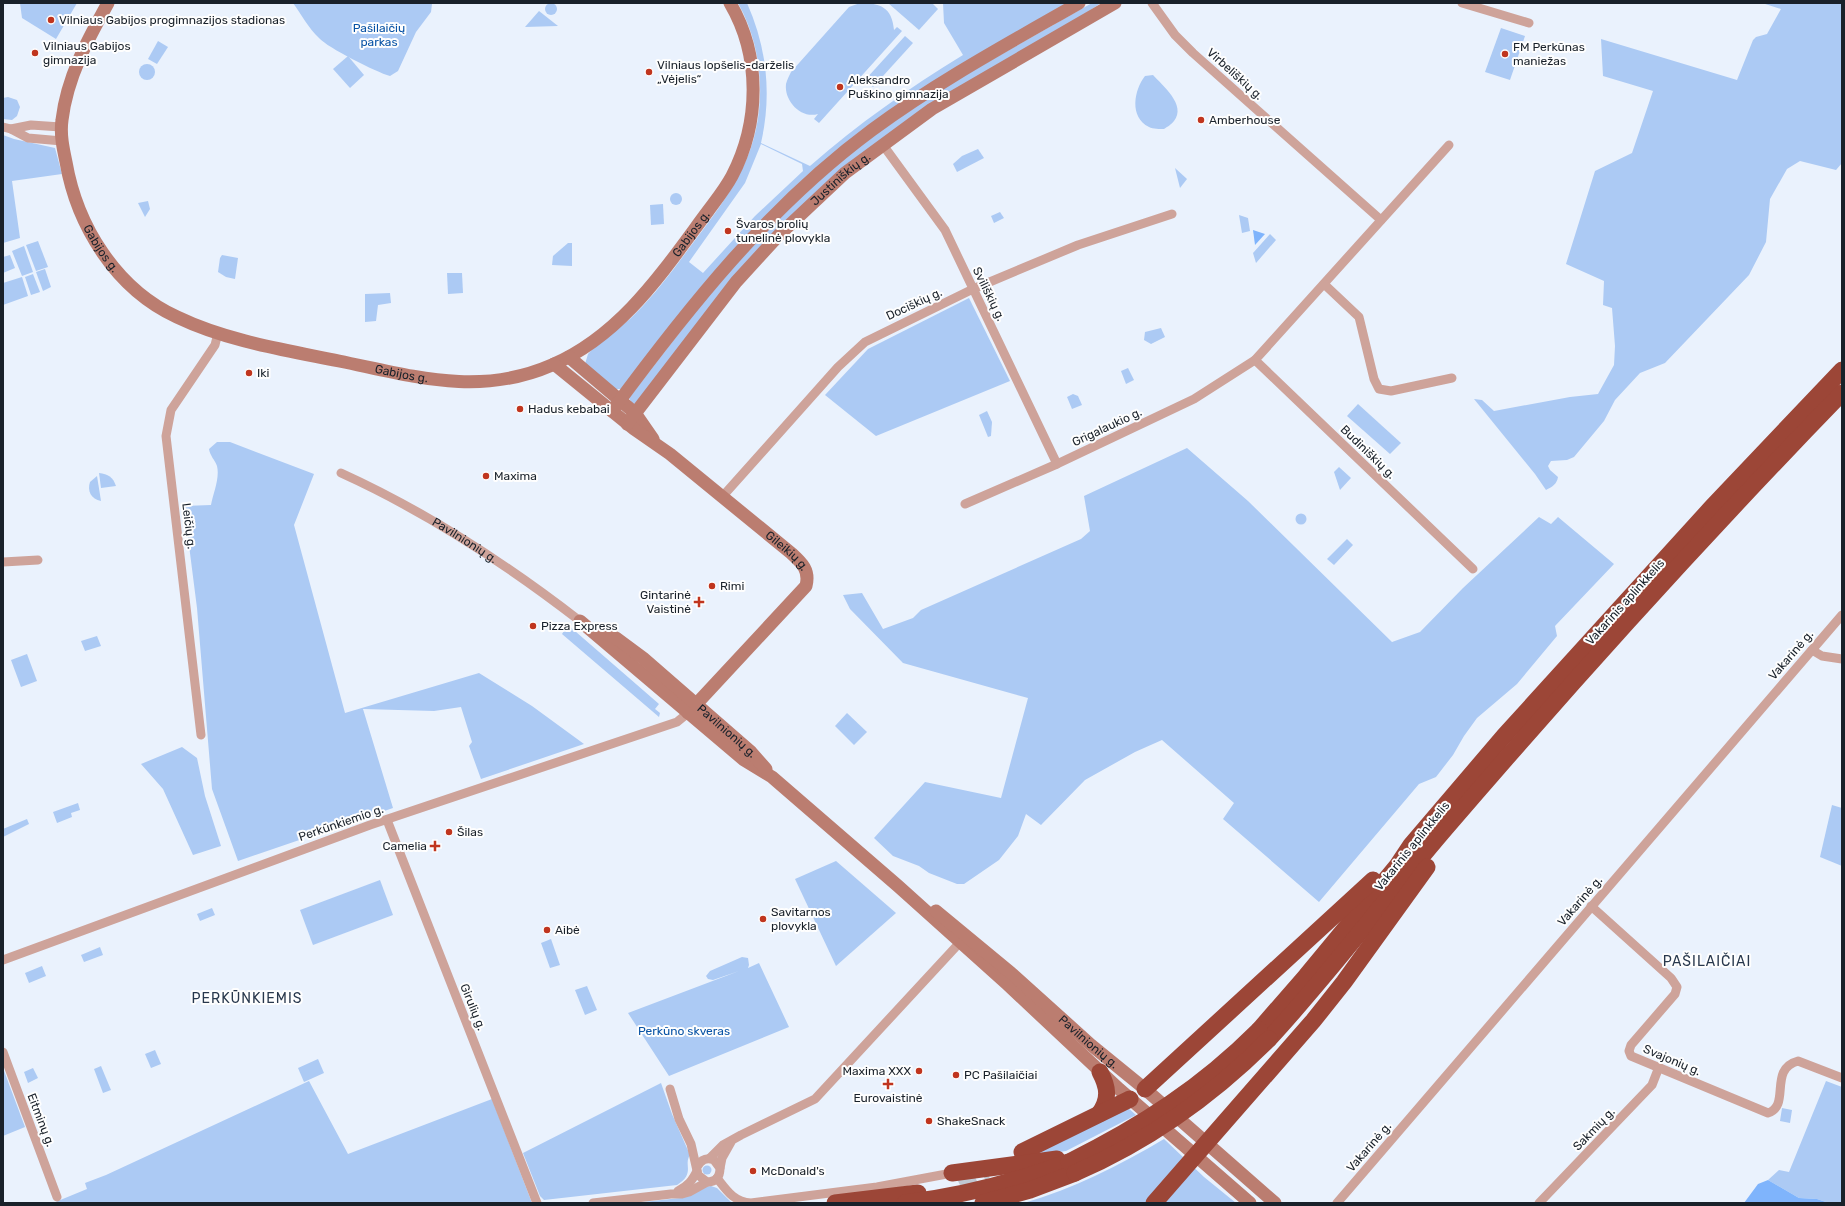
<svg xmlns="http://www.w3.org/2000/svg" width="1845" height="1206" font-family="Rubik,sans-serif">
	<rect width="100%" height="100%" fill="#eaf2fd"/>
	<g fill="#accaf4" fill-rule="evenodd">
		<circle cx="551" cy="9" r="6"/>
		<polygon points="20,3 77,3 56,39 22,18"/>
		<path d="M 293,3 L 431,3 L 432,4 L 431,12 L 416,32 L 398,71 L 390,76 C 376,72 328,48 319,38 C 309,29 301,14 293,3 Z"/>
		<path d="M 738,3 L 747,3 C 767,48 772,95 761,143 L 810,166 C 858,124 909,88 963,55 L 944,23 L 943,3 L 1071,3 L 835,154 L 622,389 L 614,389 L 585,364 L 588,354 C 601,338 622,328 636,313 C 656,293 673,270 690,247 C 709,222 729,196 743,167 C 768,116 765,51 738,3 ZM 761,144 L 802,164 L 803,171 L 755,216 L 703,273 L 689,262 L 745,183 Z"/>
		<path d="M 860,3 C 880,3 892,7 894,30 L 897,27 L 902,31 L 819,123 L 814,119 L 818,114 C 801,119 784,101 786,84 C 787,80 789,76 791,72 L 849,7 Z"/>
		<polygon points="888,3 932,3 938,9 919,30"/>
		<polygon points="1092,3 1101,3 823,188 636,404 633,405 629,398 717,284 794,203 855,149 942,88"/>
		<path d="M 1762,3 L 1842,3 L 1842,163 L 1836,170 L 1800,161 L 1787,169 L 1770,199 L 1766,242 L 1749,275 L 1665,363 L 1640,373 L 1615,400 L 1604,421 L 1574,457 L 1567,460 L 1551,461 L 1548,466 L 1550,470 L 1558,477 C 1557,484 1552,487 1546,490 L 1535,474 L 1474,399 L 1482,400 L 1494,411 L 1570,397 L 1598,394 L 1614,365 L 1615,346 L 1612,308 L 1603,305 L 1604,281 L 1566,264 L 1595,171 L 1632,153 L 1653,91 L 1603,76 L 1601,39 L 1737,80 L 1753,40 L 1756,37 L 1767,34 L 1781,9 Z"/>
		<polygon points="539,11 558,26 525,27"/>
		<polygon points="1501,28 1525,36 1510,80 1485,72"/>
		<polygon points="905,36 913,43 873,87 865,80"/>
		<polygon points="158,41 168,47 157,64 148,59"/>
		<polygon points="348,56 364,75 350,88 333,69"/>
		<circle cx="147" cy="72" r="8"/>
		<path d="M 1153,75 C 1162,85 1187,105 1174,121 C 1172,124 1167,127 1164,129 C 1160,129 1153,129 1149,127 C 1129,117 1134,90 1145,76 Z"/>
		<polygon points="8,97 17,100 20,107 17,116 12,120 3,119 3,98"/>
		<polygon points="3,135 14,139 55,148 62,174 12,181 20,238 3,243"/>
		<polygon points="978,149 984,158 957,172 953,164 962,156"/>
		<polygon points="1175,168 1187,179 1180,188"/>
		<circle cx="676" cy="199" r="6"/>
		<polygon points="148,201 150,209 145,217 138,203"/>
		<polygon points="663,204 664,224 651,225 650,205"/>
		<polygon points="1000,212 1004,218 994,223 991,216"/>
		<polygon points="1239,215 1248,218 1250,231 1242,233"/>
		<polygon points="1270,234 1276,240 1256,263 1253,253"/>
		<polygon points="38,241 48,267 36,271 26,245"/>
		<polygon points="568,243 572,243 572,266 552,265 553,256"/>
		<polygon points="24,246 33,272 22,276 12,251"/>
		<polygon points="10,255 15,268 3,273 3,257"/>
		<polygon points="222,255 238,258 235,279 226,277 218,272 220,258"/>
		<polygon points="45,269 51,287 43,291 36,272"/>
		<polygon points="447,273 462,273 463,293 448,294"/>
		<polygon points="33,274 40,292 31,295 25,277"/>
		<polygon points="22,277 28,296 3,305 3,283"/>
		<polygon points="390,293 391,303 378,305 376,321 365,322 365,294"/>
		<polygon points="969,298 1010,381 876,436 825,395 868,349"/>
		<polygon points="1161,328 1165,337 1151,344 1144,340 1145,332"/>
		<polygon points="1128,368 1134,380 1126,384 1121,371"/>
		<polygon points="1073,394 1078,396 1082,405 1072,409 1067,397"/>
		<polygon points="1358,404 1401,443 1390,454 1347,416"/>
		<polygon points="987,411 992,422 991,436 988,437 979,415"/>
		<path d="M 217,442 L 230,442 L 314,474 L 294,525 L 345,713 L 479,673 L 532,706 L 584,744 L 481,779 L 469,746 L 472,742 L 461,707 L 434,711 L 363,709 L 393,808 L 238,861 L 212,789 L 197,608 L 184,506 L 211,505 C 213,494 220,478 217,466 C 215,460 210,456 209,449 Z"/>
		<polygon points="1187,448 1248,501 1392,642 1420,632 1463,588 1539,517 1551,524 1558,517 1614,564 1555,626 1557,636 1517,684 1477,718 1464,736 1453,755 1436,777 1419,784 1319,902 1223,819 1234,803 1162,740 1135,752 1085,780 1041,825 1026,814 1018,836 999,860 964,884 957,884 929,873 919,866 893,856 874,838 925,782 1001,798 1028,698 903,663 850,609 843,595 862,593 883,629 913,618 921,610 1081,539 1090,531 1084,496"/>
		<polygon points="1339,467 1351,478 1340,490 1334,472"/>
		<path d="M 99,473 C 108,474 113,477 116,486 L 101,488 Z"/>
		<path d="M 97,476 L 101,501 C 91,499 87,491 90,482 Z"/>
		<circle cx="1301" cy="519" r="5.5"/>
		<polygon points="1347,539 1353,545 1334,565 1327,559"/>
		<polygon points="568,625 659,704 655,709 660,713 659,717 562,634"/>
		<polygon points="97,636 101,646 85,651 81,641"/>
		<polygon points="27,654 37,681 21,687 11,660"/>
		<polygon points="847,713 867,732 854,745 835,726"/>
		<polygon points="182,747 197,758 205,796 221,846 193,855 163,789 141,764"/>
		<polygon points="78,803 80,810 71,813 72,817 57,823 53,812"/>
		<polygon points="1832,805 1842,808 1842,866 1820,857"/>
		<polygon points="27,819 29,824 3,837 3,829"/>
		<polygon points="836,861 896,913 836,966 795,879"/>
		<polygon points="380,880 393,915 313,945 300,910"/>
		<polygon points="212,908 215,915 200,921 197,914"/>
		<polygon points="551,939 560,965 550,968 541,943"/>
		<polygon points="100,947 103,955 84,962 81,955"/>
		<polygon points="742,957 748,958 749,965 748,968 759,963 789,1027 669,1076 628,1013 739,971 713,980 708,979 706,976 710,971"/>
		<polygon points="42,966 46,976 29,983 25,973"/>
		<polygon points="587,986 597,1010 585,1015 575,990"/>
		<polygon points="155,1050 161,1064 151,1068 145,1054"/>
		<polygon points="318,1059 324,1073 304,1082 298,1068"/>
		<polygon points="101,1066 111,1090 103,1093 94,1069"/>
		<polygon points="3,1068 25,1127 3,1136"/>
		<polygon points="33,1068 38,1078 28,1083 24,1072"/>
		<polygon points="309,1081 348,1154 492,1099 532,1203 53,1203 87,1189 85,1183 106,1175"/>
		<polygon points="1826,1081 1842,1087 1842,1203 1829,1203 1817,1199 1799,1198 1768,1180 1779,1170 1789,1172"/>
		<path d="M 661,1083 L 672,1114 L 690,1155 C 683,1165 696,1173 677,1185 L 544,1200 L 540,1196 L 523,1153 Z"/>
		<polygon points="1127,1107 1136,1115 1066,1151 1025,1157"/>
		<polygon points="1782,1108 1792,1110 1790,1123 1780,1121"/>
		<path d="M 1164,1139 L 1204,1177 L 1236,1203 L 1024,1203 C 1073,1189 1120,1165 1164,1139 Z"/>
		<circle cx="707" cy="1170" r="4.5"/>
		<polygon points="711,1186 717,1188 732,1203 634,1203 680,1198 703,1187"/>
	</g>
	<g fill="#7fb4fc">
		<polygon points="1253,230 1265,234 1255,245"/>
		<polygon points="1768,1180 1799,1198 1817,1199 1829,1203 1744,1203 1758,1184"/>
	</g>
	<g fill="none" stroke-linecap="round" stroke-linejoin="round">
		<polyline stroke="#c0c8d3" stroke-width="17" stroke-dasharray="17 8" stroke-linecap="butt" points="959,1183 986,1170"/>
		<g stroke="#cea39a" stroke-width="9">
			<polyline points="1152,3 1175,35 1193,53 1381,220"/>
			<polyline points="1462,3 1529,23"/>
			<polyline points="3,127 11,129 28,138 62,141"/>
			<polyline points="11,129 31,125 61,127"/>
			<polyline points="883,145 945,230 1057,464"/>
			<polyline points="1449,145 1255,360 1473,569"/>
			<polyline points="1324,284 1359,317 1374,379 1379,389 1391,391 1452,378"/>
			<path id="s1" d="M 341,473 C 427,512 505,563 580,621"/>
			<polyline points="722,497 838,367 865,342 973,289 1078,245 1172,214"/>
			<polyline points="965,504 1057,464 1194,399 1255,360"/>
			<polyline points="3,562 38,560"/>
			<polyline points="1812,650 1822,656 1842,659"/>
			<polyline points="201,735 166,436 171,410 215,345 218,333"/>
			<polyline points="387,820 537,1203"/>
			<path d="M 1591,906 L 1671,978 L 1677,987 L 1675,994 L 1631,1045 L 1629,1051 L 1631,1056 L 1768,1113 C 1791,1106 1768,1069 1798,1061 L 1842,1078"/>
			<polyline points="3,960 370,825 677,722 688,713"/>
			<polyline points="3,1052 57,1197"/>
			<path d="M 670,1089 L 679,1119 L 691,1144 L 698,1175 L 707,1182 C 716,1182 720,1177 720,1168 L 714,1160 C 706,1157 701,1160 697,1167"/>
			<polyline points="710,1158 723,1145 741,1135 815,1099 964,938"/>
			<polyline points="720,1168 722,1158 731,1142"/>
			<path d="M 717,1178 C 727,1191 734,1202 751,1203 L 877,1187 L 952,1173"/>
			<path d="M 678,1191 C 688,1186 692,1181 697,1171"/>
			<polyline points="593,1203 671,1194 682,1194 689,1192 707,1182"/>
			<polyline points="1337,1203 1842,615"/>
			<polyline points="1539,1203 1652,1085 1659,1067"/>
		</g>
		<g stroke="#bb7d70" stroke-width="13">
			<path id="s2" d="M 108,3 C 88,39 67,77 62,120 C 60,134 63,148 66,162 C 77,226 116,289 177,317 C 227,341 285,350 339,361 C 413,376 479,397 552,365 C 622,335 664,270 708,211 C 716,200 725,189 732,176 C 760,122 761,56 730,3"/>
			<polyline points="569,357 635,413 653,439"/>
			<path id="s3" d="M 554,364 L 634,429 L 670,454 L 791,553 C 802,563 810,570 806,586 L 688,713"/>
			<path d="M 612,411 C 688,308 768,207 872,130 C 937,82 1009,43 1079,3"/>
			<path id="s4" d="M 627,424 L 736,282 L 779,235 L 845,173 L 932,109 L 1115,3"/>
			<polyline points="580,621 744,760 772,777 898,886 1007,984 1119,1089 1250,1203"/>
			<path id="s5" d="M 598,629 L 616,638 L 643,658 L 751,752 L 766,769"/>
			<path id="s6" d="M 936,911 L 1011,973 L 1091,1045 L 1145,1089 L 1275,1203"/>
		</g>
		<g stroke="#9c4637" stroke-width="17">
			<polyline points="1259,1030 1306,976 1397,866 1411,845 1504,736 1712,507 1842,370"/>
			<path d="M 1269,1039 C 1331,972 1385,899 1445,829 C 1573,680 1705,534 1842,393"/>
			<polyline points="1145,1089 1373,880"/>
			<path d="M 1099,1114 C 1110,1099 1108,1087 1100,1072"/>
			<polyline points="1022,1152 1130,1099"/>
			<polyline points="952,1173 1057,1159"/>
			<polyline points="835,1203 918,1193"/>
			<path d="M 905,1203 C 962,1196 1016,1182 1069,1162"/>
			<polyline points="983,1203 1030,1190 1075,1173"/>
			<polyline points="1154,1203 1313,1021 1344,982 1427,867"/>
		</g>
		<g stroke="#9c4637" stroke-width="17">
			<path d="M 1069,1162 C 1142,1126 1202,1087 1259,1030"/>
			<path d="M 1075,1173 C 1149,1141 1212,1096 1269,1039"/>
		</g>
	</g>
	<g fill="#c0351e" stroke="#fefefe" stroke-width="1.5">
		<circle cx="51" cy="20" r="4"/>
		<circle cx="35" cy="53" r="4"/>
		<circle cx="1505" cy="54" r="4"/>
		<circle cx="649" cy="72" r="4"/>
		<circle cx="840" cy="87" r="4"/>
		<circle cx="1201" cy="120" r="4"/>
		<circle cx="728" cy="231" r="4"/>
		<circle cx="249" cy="373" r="4"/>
		<circle cx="520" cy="409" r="4"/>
		<circle cx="486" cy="476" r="4"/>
		<circle cx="712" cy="586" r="4"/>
		<path d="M697 596h4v4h4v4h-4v4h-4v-4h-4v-4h4z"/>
		<circle cx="533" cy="626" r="4"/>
		<circle cx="449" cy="832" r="4"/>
		<path d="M433 840h4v4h4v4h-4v4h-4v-4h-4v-4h4z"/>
		<circle cx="763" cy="919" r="4"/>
		<circle cx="547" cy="930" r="4"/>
		<circle cx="919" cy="1071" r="4"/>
		<circle cx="956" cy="1075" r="4"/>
		<path d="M886 1078h4v4h4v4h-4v4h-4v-4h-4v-4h4z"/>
		<circle cx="929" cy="1121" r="4"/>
		<circle cx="753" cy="1171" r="4"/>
	</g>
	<g text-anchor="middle" stroke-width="4" stroke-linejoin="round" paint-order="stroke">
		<g font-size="12" fill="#19212a" stroke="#fefefe" text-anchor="start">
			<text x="59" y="24">Vilniaus Gabijos progimnazijos stadionas</text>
			<text x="43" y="50">Vilniaus Gabijos<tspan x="43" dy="14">gimnazija</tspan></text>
			<text x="1513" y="51">FM Perkūnas<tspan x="1513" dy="14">maniežas</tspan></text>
			<text x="657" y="69">Vilniaus lopšelis-darželis<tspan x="657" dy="14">„Vėjelis“</tspan></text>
			<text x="848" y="84">Aleksandro<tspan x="848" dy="14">Puškino gimnazija</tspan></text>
			<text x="1209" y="124">Amberhouse</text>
			<text x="736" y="228">Švaros brolių<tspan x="736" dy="14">tunelinė plovykla</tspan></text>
			<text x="257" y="377">Iki</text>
			<text x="528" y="413">Hadus kebabai</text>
			<text x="494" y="480">Maxima</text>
			<text x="720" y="590">Rimi</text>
			<text x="691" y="599" text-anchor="end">Gintarinė<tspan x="691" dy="14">Vaistinė</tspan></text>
			<text x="541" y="630">Pizza Express</text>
			<text x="457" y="836">Šilas</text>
			<text x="427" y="850" text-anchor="end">Camelia</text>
			<text x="771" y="916">Savitarnos<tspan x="771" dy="14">plovykla</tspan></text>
			<text x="555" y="934">Aibė</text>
			<text x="911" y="1075" text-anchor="end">Maxima XXX</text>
			<text x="964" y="1079">PC Pašilaičiai</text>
			<text x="888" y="1102" text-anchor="middle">Eurovaistinė</text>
			<text x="937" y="1125">ShakeSnack</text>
			<text x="761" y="1175">McDonald's</text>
		</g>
		<g font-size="12" fill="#0853a5" stroke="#fefefe">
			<text x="379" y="32">Pašilaičių<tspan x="379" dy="14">parkas</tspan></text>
			<text x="684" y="1035">Perkūno skveras</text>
		</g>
		<g font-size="12" fill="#19212a" stroke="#fefefe">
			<text transform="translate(1235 74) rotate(42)" y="4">Virbeliškių g.</text>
			<text dy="4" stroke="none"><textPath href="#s4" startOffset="326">Justiniškių g.</textPath></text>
			<text dy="4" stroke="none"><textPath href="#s2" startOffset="946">Gabijos g.</textPath></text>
			<text dy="4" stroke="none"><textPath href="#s2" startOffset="263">Gabijos g.</textPath></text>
			<text transform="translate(989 294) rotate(64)" y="4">Sviliškių g.</text>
			<text transform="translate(914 304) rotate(-25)" y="4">Dociškių g.</text>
			<text dy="4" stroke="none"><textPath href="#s2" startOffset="599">Gabijos g.</textPath></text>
			<text transform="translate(1107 427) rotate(-25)" y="4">Grigalaukio g.</text>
			<text transform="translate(1368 452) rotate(44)" y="4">Budiniškių g.</text>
			<text transform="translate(189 526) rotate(83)" y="4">Leičių g.</text>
			<text dy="4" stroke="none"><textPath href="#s1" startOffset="141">Pavilnionių g.</textPath></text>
			<text dy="4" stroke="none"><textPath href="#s3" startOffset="299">Gileikių g.</textPath></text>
			<text transform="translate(1625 602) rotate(-48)" y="4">Vakarinis aplinkkelis</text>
			<text transform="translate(1791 655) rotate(-49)" y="4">Vakarinė g.</text>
			<text dy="4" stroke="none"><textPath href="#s5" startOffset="165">Pavilnionių g.</textPath></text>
			<text transform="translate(341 823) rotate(-19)" y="4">Perkūnkiemio g.</text>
			<text transform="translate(1412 846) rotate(-51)" y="4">Vakarinis aplinkkelis</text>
			<text transform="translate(1580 901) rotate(-49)" y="4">Vakarinė g.</text>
			<text transform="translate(473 1007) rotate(68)" y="4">Girulių g.</text>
			<text dy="4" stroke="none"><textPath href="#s6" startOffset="201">Pavilnionių g.</textPath></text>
			<text transform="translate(1672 1060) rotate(23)" y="4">Svajonių g.</text>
			<text transform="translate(41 1120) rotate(69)" y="4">Eitminų g.</text>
			<text transform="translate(1594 1129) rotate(-46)" y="4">Sakmių g.</text>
			<text transform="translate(1369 1147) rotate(-49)" y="4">Vakarinė g.</text>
		</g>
		<g font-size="14" letter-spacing="1" fill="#28384d" stroke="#fefefe">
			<text x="1707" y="966">PAŠILAIČIAI</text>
			<text x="247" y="1003">PERKŪNKIEMIS</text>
		</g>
	</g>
	<rect width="1845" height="1206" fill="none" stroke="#19212a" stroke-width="8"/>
</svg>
